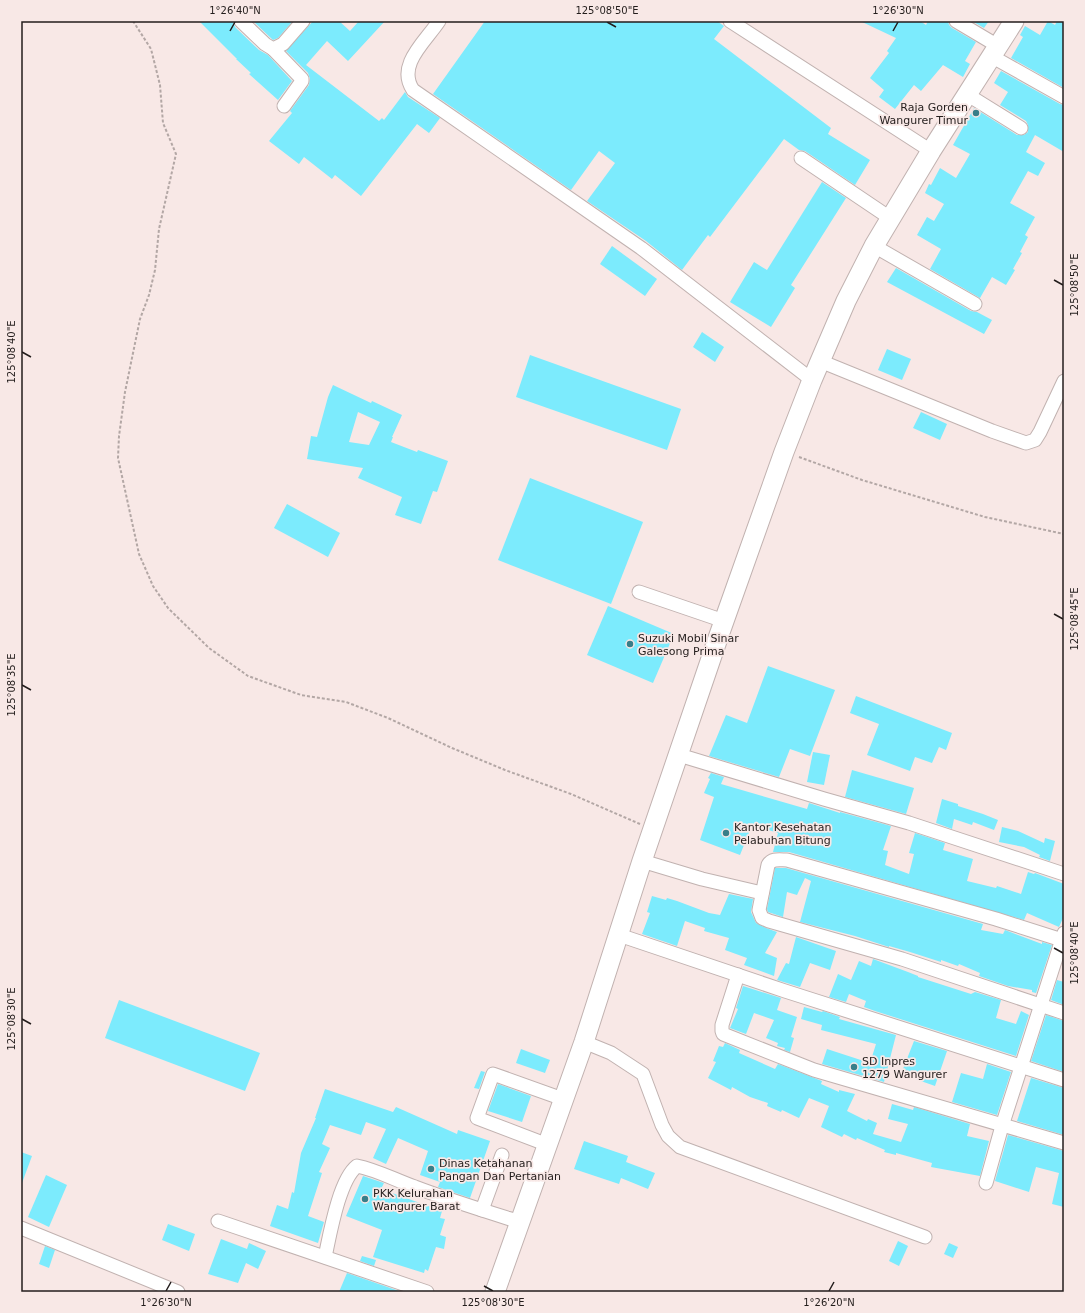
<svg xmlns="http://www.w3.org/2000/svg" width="1085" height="1313" font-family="'DejaVu Sans',sans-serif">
	<rect width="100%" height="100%" fill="#f8e8e6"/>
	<g fill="#7cebfd" fill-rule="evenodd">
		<polygon points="199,21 233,21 235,27 259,50 268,55 292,81 278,100 249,74 251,73 236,59 237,59"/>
		<polygon points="253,21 291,21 292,22 278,38 273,40"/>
		<polygon points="313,21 339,21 350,31 359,21 385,21 348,61 327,41 306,65 379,121 382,118 384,120 405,92 408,97 440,118 429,133 417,124 361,196 335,175 332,179 304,157 299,164 269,141 292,113 290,111 309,85 310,79 308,73 286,51"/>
		<polygon points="485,21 717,21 724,26 714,39 831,128 828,134 870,160 855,185 805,151 799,150 784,139 710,237 708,235 682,270 646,241 587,201 615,163 599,151 571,190 433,94"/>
		<polygon points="860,21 920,21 926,25 928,21 948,21 949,25 952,28 976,42 965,61 970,64 963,77 943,65 921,91 914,85 895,109 879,97 884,90 870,78 889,53 887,51 896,38"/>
		<polygon points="972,21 989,21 984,28"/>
		<polygon points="1048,21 1055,25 1057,21 1064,21 1064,88 1011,58 1023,37 1020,35 1025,26 1040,35"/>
		<polygon points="1001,71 1060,104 1064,105 1064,152 1035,135 1026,152 1045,163 1038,176 1028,171 1010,203 1035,217 1025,235 1028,237 1020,252 1022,253 1013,269 1015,270 1006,285 992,277 980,298 930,269 941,249 917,235 927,217 934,221 944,204 925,193 929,184 931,185 940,168 956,178 970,154 953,145 974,108 1017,135 1024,135 1028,132 1028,125 1026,121 1000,105 1008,92 994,83"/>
		<polygon points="822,182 846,198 791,285 795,288 771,327 730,302 754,262 767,270"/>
		<polygon points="612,246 657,279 645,296 600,264"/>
		<polygon points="896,268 971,311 977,312 992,320 984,334 887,282"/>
		<polygon points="702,332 724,347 715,362 693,347"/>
		<polygon points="887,349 911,359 902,380 878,370"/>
		<polygon points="530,355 681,409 667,450 516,397"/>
		<path d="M 333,385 L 371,403 L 372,401 L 402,415 L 392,437 L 393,437 L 391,442 L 417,452 L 418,450 L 448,461 L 437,492 L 433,491 L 421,524 L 395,515 L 402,497 L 358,478 L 363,468 L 307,459 L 311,436 L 317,437 L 328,397 ZM 358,412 L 380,422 L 369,445 L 349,442 Z"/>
		<polygon points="921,412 947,424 940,440 913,428"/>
		<polygon points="530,478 643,522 611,604 498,560"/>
		<polygon points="287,504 340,533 328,557 274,528"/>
		<polygon points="608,606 674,634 653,683 587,655"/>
		<polygon points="768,666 835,690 810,756 790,749 779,777 709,756 726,715 747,723"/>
		<polygon points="856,696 952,733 946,750 939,747 932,763 915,757 910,771 867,755 879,724 850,713"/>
		<polygon points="813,752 830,755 824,785 807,782"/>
		<polygon points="852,770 914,788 906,814 845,797"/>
		<polygon points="711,773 724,777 721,784 807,809 809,803 840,813 840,812 891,826 883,850 888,851 885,865 909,874 914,854 909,853 915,833 945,843 943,850 973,859 967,881 996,888 997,886 1021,894 1028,872 1034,874 1035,873 1064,884 1064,916 1059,927 1027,913 1024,920 789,852 773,852 778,833 752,825 740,855 700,840 714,797 704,793 710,779 708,778"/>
		<polygon points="942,799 958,804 958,806 983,814 998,820 994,830 973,822 972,825 954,819 952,829 936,823"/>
		<polygon points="1002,827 1018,831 1044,843 1045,838 1055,841 1050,861 1039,857 1040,855 1024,847 999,842"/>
		<polygon points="775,868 786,868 983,924 981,930 1003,934 1005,930 1042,944 1042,942 1052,945 1036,993 1032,992 1032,990 1008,986 979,976 980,973 959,964 958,966 941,960 941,962 910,952 889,946 889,947 855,936 800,922 811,881 805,878 797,895 787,892 783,917 768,912 767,909"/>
		<polygon points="729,894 753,899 751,912 756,923 766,928 777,932 765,953 777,958 774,976 744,965 747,958 725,950 729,938 704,931 705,928 685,921 677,946 642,934 650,913 647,912 652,896 666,900 667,898 677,901 709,913 720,915"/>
		<polygon points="796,937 836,951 830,970 810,963 800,987 777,980 786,963 789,964"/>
		<polygon points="873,959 908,972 918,976 918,977 971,994 975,992 1001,1000 996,1018 1016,1024 1021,1011 1029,1015 1016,1056 875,1011 864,1007 866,1001 849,994 846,1002 829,997 838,974 851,980 859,961 871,966"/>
		<polygon points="1057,980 1064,982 1064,1005 1051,1000"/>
		<polygon points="743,986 781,998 777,1010 797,1017 791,1037 794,1038 790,1052 784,1050 785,1048 777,1046 778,1043 766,1038 774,1020 754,1013 746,1034 730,1028 738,1009 736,1008"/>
		<polygon points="119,1000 260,1053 245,1091 105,1038"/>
		<polygon points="804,1007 822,1012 823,1011 840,1017 839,1019 896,1035 884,1082 822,1064 827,1049 870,1063 876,1044 821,1030 822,1025 801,1019"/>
		<polygon points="1046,1015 1064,1021 1064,1072 1031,1061"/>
		<polygon points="914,1041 947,1051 935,1086 901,1074"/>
		<polygon points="725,1043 740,1050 739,1053 775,1069 778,1064 822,1081 821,1084 839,1092 839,1090 855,1094 847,1111 867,1121 868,1119 877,1123 873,1134 901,1142 908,1124 888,1119 892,1104 913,1110 914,1107 970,1124 967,1136 989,1141 980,1176 931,1167 932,1163 896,1153 896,1155 884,1152 885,1150 857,1138 856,1140 844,1134 842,1137 821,1127 829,1106 809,1098 799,1118 782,1110 781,1112 767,1106 768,1103 750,1097 732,1087 731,1090 708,1078 716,1062 713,1061 719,1046 723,1047"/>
		<polygon points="521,1049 550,1060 545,1073 516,1063"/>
		<polygon points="987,1064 1011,1072 997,1115 952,1102 961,1073 983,1079"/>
		<polygon points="481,1071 485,1072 479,1089 474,1088"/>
		<polygon points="1031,1078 1064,1088 1064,1135 1017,1121"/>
		<polygon points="498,1084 531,1096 522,1122 488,1111"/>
		<polygon points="325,1089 393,1112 396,1107 457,1134 458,1130 490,1141 470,1198 438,1187 440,1182 420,1175 428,1151 398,1138 386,1164 373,1158 386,1129 366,1122 361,1135 330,1125 322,1144 330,1148 319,1172 322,1173 308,1216 324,1222 318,1243 270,1226 277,1205 288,1209 292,1192 294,1193 301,1153 316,1118 315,1118"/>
		<polygon points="1008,1135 1064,1151 1064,1207 1052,1204 1059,1173 1036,1167 1029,1192 995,1181"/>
		<polygon points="584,1141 628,1156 626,1162 655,1173 648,1189 621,1178 619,1184 574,1169"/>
		<polygon points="21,1152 32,1156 22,1183 21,1183"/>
		<polygon points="46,1175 67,1185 49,1227 28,1217"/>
		<polygon points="363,1176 384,1183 381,1189 442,1211 440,1218 445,1219 440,1235 446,1237 444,1249 436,1247 428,1271 425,1269 424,1273 373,1257 382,1230 346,1216"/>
		<polygon points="168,1224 195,1234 189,1251 162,1240"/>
		<polygon points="221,1239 247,1249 249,1243 266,1251 258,1269 246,1263 238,1283 208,1274"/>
		<polygon points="898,1241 908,1246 899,1266 889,1261"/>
		<polygon points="949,1243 958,1247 953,1258 944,1254"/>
		<polygon points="45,1246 55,1250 49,1268 39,1264"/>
		<polygon points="362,1256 376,1260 374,1266 360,1261"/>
		<polygon points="347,1273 402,1292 339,1292"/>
	</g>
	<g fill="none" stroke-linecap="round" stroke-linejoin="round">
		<g stroke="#c1b2b0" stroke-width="15">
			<g id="minor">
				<polyline points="241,21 265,44 273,49 283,44 303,21"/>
				<path d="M 439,21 C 426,41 396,65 413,90 L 641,248 L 812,380"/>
				<polyline points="730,21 931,151"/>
				<polyline points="956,21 998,46"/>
				<polyline points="273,49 302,79 302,81 284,106"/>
				<polyline points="991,56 1064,97"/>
				<polyline points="968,95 1021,128"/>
				<polyline points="801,158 890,218"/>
				<polyline points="874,246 975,304"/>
				<polyline points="820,361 992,431 1026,443 1035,440 1040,432 1064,381"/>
				<polyline points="639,592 724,621"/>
				<polyline points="679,755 824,799 909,823 1064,874"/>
				<polyline points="642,861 702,879 762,893"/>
				<polyline points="619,935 785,991 1064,1080"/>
				<path d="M 1062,940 L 996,919 L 787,860 C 780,860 772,858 768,865 L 759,910 L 762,918 L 769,921 L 902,959 L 1064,1013"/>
				<polyline points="738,975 722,1025 722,1031 723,1034 814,1070 1064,1143"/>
				<polyline points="584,1042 611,1053 643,1074 662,1125 668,1136 680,1147 925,1237"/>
				<polyline points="548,1145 477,1118 493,1074 563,1099"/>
				<polyline points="986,1183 1002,1126 1064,933"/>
				<polyline points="482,1210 502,1155"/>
				<polyline points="218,1221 427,1292"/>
				<polyline points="21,1228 178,1292"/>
				<path d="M 325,1257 C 330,1234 339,1180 357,1166 C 377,1170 395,1180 415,1187 C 449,1200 485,1211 520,1222"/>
			</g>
		</g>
		<g stroke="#c1b2b0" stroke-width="21">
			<polyline id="highway" points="495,1292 584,1042 642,861 718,638 784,452 812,380 846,301 874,246 931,151 1014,21"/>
		</g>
		<g stroke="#b3a7a5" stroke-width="2" stroke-dasharray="3 2" stroke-linecap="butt">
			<polyline points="133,21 151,49 160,85 163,123 176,154 159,229 155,270 149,295 140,319 125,392 119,436 118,458 139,554 153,586 168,608 209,648 248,676 301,695 346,702 388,718 452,748 505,770 571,794 640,824"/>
			<polyline points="799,457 862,480 985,517 1064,534"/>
		</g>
		<use href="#minor" stroke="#fff" stroke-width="13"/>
		<use href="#highway" stroke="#fff" stroke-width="19"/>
	</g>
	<path fill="none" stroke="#231d1c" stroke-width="1.5" d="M 607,22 L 616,27M 230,31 L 235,22M 893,31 L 898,22M 1054,280 L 1063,285M 22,352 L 31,357M 1054,614 L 1063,619M 22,685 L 31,690M 1054,948 L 1063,953M 22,1019 L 31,1024M 484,1286 L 493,1291M 166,1291 L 171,1282M 829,1291 L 834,1282"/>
	<g fill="#377e89" stroke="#f8e8e6" stroke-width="1.5">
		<circle cx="976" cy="113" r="4"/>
		<circle cx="630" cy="644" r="4"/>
		<circle cx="726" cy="833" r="4"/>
		<circle cx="854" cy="1067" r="4"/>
		<circle cx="431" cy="1169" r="4"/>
		<circle cx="365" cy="1199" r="4"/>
	</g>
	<g text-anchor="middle" stroke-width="3.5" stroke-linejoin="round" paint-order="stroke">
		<g font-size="11" fill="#231d1c" stroke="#f8e8e6" text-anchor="start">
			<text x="968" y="111" text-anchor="end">Raja Gorden<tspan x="968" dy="13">Wangurer Timur</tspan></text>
			<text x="638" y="642">Suzuki Mobil Sinar<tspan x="638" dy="13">Galesong Prima</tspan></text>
			<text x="734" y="831">Kantor Kesehatan<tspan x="734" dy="13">Pelabuhan Bitung</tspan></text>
			<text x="862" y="1065">SD Inpres<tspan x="862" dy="13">1279 Wangurer</tspan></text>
			<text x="439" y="1167">Dinas Ketahanan<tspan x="439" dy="13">Pangan Dan Pertanian</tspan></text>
			<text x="373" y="1197">PKK Kelurahan<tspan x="373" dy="13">Wangurer Barat</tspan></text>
		</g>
	</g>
	<rect width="1085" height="1313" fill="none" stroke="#f8e8e6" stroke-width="44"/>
	<rect x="22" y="22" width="1041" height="1269" fill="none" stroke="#231d1c" stroke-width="1.5"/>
	<g font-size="10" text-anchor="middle" fill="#231d1c">
		<text x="235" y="14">1°26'40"N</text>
		<text x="607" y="14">125°08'50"E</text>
		<text x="898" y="14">1°26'30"N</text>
		<text transform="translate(1074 285) rotate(-90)" y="4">125°08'50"E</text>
		<text transform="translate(11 352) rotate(-90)" y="4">125°08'40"E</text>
		<text transform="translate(1074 619) rotate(-90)" y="4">125°08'45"E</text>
		<text transform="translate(11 685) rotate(-90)" y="4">125°08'35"E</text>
		<text transform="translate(1074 953) rotate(-90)" y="4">125°08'40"E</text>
		<text transform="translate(11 1019) rotate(-90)" y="4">125°08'30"E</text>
		<text x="166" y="1306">1°26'30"N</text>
		<text x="493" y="1306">125°08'30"E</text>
		<text x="829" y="1306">1°26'20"N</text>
	</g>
</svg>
